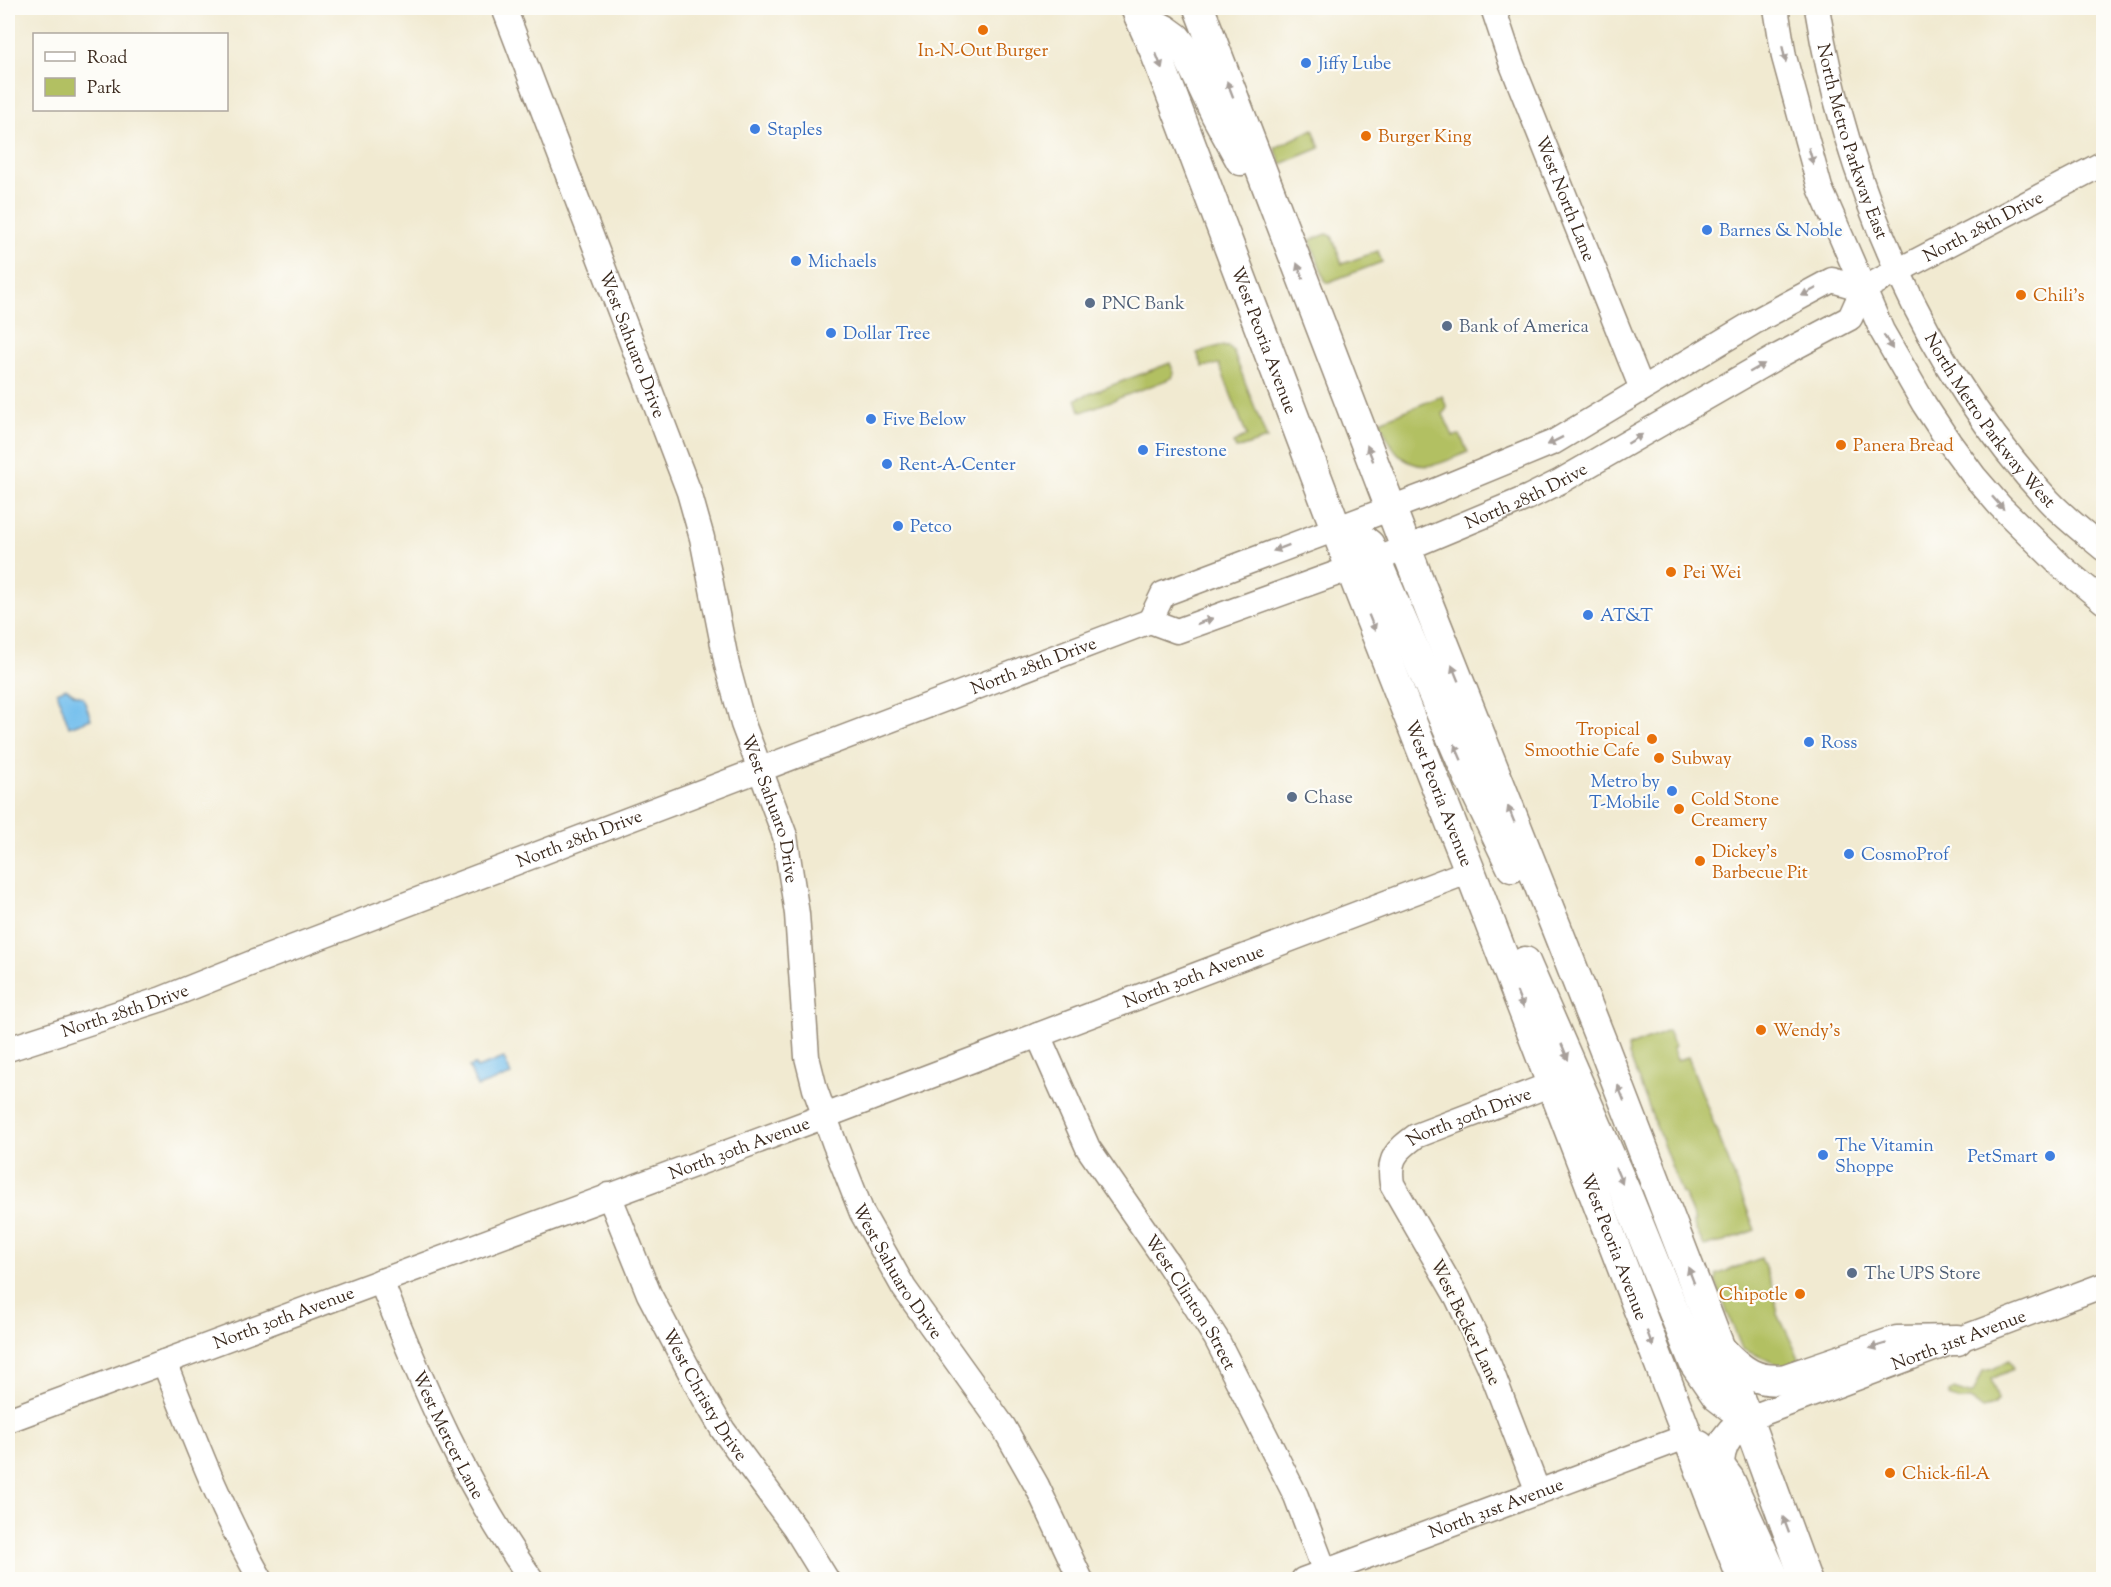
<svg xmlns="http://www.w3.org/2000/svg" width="2111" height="1587" font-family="'Sorts Mill Goudy',serif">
	<rect width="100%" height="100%" fill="#fdfcf7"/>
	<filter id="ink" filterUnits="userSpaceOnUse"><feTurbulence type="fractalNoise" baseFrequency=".0167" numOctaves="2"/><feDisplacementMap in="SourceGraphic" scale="12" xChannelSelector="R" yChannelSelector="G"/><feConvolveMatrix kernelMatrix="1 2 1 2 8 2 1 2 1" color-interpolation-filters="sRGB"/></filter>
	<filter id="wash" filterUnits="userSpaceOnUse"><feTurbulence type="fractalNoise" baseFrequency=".008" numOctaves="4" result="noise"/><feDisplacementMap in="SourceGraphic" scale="24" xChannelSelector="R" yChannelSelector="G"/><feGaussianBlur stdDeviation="1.35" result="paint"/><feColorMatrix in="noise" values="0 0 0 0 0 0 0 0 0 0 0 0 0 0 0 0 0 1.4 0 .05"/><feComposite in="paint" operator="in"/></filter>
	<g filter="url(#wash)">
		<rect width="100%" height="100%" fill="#f1ead1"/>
		<g fill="#b2c062" stroke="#767540" stroke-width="1.5">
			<polygon points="1313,129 1320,148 1281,164 1275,148"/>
			<polygon points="1327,234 1332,236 1342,264 1378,251 1382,262 1326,283 1310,240"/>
			<polygon points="1219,346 1228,347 1233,351 1267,439 1236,449 1233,443 1247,436 1219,364 1203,367 1197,353"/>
			<polygon points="1170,363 1174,373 1172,378 1082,412 1080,411 1076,399"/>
			<path d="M 1442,396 L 1447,408 L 1443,414 L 1453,436 L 1460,435 L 1468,452 C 1457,456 1444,463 1433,465 C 1402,470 1389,445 1380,421 Z"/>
			<path d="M 1668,1031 L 1675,1046 L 1672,1048 L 1677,1060 L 1688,1057 L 1755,1230 L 1724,1242 L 1704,1246 C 1701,1238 1696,1232 1693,1223 L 1695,1222 L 1684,1194 L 1682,1194 L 1629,1055 L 1628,1047 Z"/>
			<polygon points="1761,1258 1773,1288 1778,1314 1801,1362 1778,1368 1775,1363 1742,1349 1715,1281 1717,1279 1716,1275"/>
			<polygon points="2009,1360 2013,1369 1991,1379 1998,1400 1993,1406 1983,1409 1971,1400 1958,1400 1949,1396 1949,1393 1954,1389 1969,1394 1973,1394 1983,1371 1993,1369"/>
		</g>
		<g fill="#74bfed" stroke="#587486" stroke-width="1.5">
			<polygon points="66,688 74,694 83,697 91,719 69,727 57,692"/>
			<polygon points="504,1058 511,1075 477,1087 469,1067 475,1065 477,1068"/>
		</g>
	</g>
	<g filter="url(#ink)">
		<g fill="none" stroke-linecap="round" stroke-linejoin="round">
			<g stroke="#968a78" stroke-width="27">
				<g id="minor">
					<path id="s1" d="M 504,8 L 689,492 L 702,538 L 727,665 L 743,724 L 785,836 L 797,914 L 807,1057 L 815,1089 L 834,1142 L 862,1213 L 904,1288 L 1003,1426 L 1037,1486 L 1081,1580"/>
					<path id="s2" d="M 1493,8 L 1511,62 L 1642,389"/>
					<polyline points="1776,8 1784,57 1820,188 1882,331 1924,404 1949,442 1974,476 2000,506 2062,567 2104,602"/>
					<path id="s3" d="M 1817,8 C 1845,183 1927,370 2049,501 C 2065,518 2085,533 2104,549"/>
					<polyline points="1150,621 1163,594 1423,496 1554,442 1756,321 1832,280 1863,289"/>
					<path id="s4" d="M 1038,1035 L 1088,1148 L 1169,1265 L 1216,1338 L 1296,1496 L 1328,1580"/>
					<path id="s5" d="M 8,1049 L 162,999 L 252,963 L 1150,621 L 1177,631 L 1407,548 L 1529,497 L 1561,481 L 1780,355 L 1850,318 L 1863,289 L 2104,163"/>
					<path id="s6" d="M 609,1195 L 649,1294 L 699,1389 L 723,1430 L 795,1528 L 827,1580"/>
					<path id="s7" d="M 381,1281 C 422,1385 466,1488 532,1580"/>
					<path d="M 164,1362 C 193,1435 221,1511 261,1580"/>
					<path id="s8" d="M 1747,1419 L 2104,1285"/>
					<path id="s9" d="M 8,1420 L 825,1116 L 1470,871"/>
					<path id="s10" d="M 1538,1492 L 1489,1365 L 1457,1297 L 1392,1184 C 1388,1158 1396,1151 1416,1136 L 1552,1084"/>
					<path id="s11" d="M 1303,1580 L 1688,1436"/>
				</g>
			</g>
			<g stroke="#968a78" stroke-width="33">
				<g id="major">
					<path id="s12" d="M 1136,8 L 1155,51 L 1360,592 L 1470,871 L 1743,1580"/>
					<polyline points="1199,8 1416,574 1602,1043 1747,1419 1806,1580"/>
					<polyline points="1140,17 1165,30 1176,38 1186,51 1216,114 1241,160"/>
					<polyline points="1336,528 1359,537 1369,545 1469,777 1512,867"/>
					<polyline points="1525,962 1625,1191 1695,1364 1717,1396 1747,1419"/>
					<path d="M 1722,1351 C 1742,1372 1757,1383 1786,1379 L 1897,1341 L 1957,1340"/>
					<polyline points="1699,1446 1718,1464 1729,1479 1775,1580"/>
					<path d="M 1719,1480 C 1717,1450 1723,1436 1747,1419"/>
				</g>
			</g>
			<use href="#minor" stroke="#fff" stroke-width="24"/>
			<use href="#major" stroke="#fff" stroke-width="30"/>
		</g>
		<defs><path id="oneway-solid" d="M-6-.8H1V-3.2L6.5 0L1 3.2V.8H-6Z" transform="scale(1.5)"/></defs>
		<g fill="#a79f9a">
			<use href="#oneway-solid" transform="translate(1784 54) rotate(78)"/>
			<use href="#oneway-solid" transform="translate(1159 61) rotate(69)"/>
			<use href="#oneway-solid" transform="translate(1230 89) rotate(-111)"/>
			<use href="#oneway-solid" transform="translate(1811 156) rotate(74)"/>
			<use href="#oneway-solid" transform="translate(1300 271) rotate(-111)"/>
			<use href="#oneway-solid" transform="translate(1809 292) rotate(152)"/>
			<use href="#oneway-solid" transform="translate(1888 342) rotate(59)"/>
			<use href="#oneway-solid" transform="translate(1757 368) rotate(-30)"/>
			<use href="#oneway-solid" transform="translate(1635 439) rotate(-32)"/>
			<use href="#oneway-solid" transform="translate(1555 441) rotate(153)"/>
			<use href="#oneway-solid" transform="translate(1370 453) rotate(-111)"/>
			<use href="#oneway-solid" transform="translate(1998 503) rotate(48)"/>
			<use href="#oneway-solid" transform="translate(1281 548) rotate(159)"/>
			<use href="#oneway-solid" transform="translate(1205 621) rotate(-20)"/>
			<use href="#oneway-solid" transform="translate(1372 623) rotate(68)"/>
			<use href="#oneway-solid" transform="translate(1455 673) rotate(-112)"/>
			<use href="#oneway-solid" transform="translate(1458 752) rotate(-113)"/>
			<use href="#oneway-solid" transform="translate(1511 814) rotate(-112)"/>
			<use href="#oneway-solid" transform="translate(1520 1000) rotate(69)"/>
			<use href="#oneway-solid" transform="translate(1565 1052) rotate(67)"/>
			<use href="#oneway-solid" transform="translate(1621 1093) rotate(-111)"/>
			<use href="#oneway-solid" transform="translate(1619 1176) rotate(67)"/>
			<use href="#oneway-solid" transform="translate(1691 1275) rotate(-111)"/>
			<use href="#oneway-solid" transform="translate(1650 1339) rotate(69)"/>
			<use href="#oneway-solid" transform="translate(1878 1346) rotate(163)"/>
			<use href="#oneway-solid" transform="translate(1786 1525) rotate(-110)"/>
		</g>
	</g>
	<g fill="#e8710a" stroke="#fdfcf7" stroke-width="2">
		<circle cx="983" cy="30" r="6"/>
		<circle cx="1366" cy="136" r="6"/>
		<circle cx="2021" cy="295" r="6"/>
		<circle cx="1841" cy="445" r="6"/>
		<circle cx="1671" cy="572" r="6"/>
		<circle cx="1652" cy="739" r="6"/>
		<circle cx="1659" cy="758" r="6"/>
		<circle cx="1679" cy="809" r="6"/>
		<circle cx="1700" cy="861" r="6"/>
		<circle cx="1761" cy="1030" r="6"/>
		<circle cx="1800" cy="1294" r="6"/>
		<circle cx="1890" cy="1473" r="6"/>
	</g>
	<g fill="#3f7fe0" stroke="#fdfcf7" stroke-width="2">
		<circle cx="1306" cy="63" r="6"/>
		<circle cx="755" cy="129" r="6"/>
		<circle cx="1707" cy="230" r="6"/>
		<circle cx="796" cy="261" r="6"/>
		<circle cx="831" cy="333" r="6"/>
		<circle cx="871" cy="419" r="6"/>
		<circle cx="1143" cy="450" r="6"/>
		<circle cx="887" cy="464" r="6"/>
		<circle cx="898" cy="526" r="6"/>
		<circle cx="1588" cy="615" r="6"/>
		<circle cx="1809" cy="742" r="6"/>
		<circle cx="1672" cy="791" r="6"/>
		<circle cx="1849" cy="854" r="6"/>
		<circle cx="1823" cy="1155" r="6"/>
		<circle cx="2050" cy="1156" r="6"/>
	</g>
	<g fill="#5c6f8a" stroke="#fdfcf7" stroke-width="2">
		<circle cx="1090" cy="303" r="6"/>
		<circle cx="1447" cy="326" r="6"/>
		<circle cx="1292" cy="797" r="6"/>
		<circle cx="1852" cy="1273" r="6"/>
	</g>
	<g text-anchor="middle" stroke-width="4.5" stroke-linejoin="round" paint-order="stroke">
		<g font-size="18" fill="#c56008" stroke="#fdfcf7" text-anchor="start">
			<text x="983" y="56" text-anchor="middle">In-N-Out Burger</text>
			<text x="1378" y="142">Burger King</text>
			<text x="2033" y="301">Chili's</text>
			<text x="1853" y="451">Panera Bread</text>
			<text x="1683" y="578">Pei Wei</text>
			<text x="1640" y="735" text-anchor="end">Tropical<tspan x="1640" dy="21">Smoothie Cafe</tspan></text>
			<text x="1671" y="764">Subway</text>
			<text x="1691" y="805">Cold Stone<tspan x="1691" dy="21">Creamery</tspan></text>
			<text x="1712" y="857">Dickey's<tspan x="1712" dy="21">Barbecue Pit</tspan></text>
			<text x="1773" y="1036">Wendy's</text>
			<text x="1788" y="1300" text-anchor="end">Chipotle</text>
			<text x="1902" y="1479">Chick-fil-A</text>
		</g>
		<g font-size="18" fill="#366cbe" stroke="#fdfcf7" text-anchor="start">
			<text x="1318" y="69">Jiffy Lube</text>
			<text x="767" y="135">Staples</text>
			<text x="1719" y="236">Barnes &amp; Noble</text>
			<text x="808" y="267">Michaels</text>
			<text x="843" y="339">Dollar Tree</text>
			<text x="883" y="425">Five Below</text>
			<text x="1155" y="456">Firestone</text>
			<text x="899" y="470">Rent-A-Center</text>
			<text x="910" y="532">Petco</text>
			<text x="1600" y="621">AT&amp;T</text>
			<text x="1821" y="748">Ross</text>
			<text x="1660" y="787" text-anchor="end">Metro by<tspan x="1660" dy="21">T-Mobile</tspan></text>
			<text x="1861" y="860">CosmoProf</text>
			<text x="1835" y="1151">The Vitamin<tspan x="1835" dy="21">Shoppe</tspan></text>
			<text x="2038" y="1162" text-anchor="end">PetSmart</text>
		</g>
		<g font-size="18" fill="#3b2a1e" stroke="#fdfcf7">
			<text dy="6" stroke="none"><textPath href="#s3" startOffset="138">North Metro Parkway East</textPath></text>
			<text dy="6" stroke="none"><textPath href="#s2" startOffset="204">West North Lane</textPath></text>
			<text dy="6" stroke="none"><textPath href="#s5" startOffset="2160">North 28th Drive</textPath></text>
			<text dy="6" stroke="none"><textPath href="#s12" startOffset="356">West Peoria Avenue</textPath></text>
			<text dy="6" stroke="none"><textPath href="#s1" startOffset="360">West Sahuaro Drive</textPath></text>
			<text dy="6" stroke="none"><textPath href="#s3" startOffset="452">North Metro Parkway West</textPath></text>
			<text dy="6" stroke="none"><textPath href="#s5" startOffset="1623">North 28th Drive</textPath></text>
			<text dy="6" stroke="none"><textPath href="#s5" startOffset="1095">North 28th Drive</textPath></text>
			<text dy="6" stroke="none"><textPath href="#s12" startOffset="842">West Peoria Avenue</textPath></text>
			<text dy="6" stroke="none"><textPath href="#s1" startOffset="846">West Sahuaro Drive</textPath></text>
			<text dy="6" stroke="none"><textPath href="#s5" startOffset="609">North 28th Drive</textPath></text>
			<text dy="6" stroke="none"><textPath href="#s9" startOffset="1266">North 30th Avenue</textPath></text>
			<text dy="6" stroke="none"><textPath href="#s5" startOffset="123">North 28th Drive</textPath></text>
			<text dy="6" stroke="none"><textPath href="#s10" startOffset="456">North 30th Drive</textPath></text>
			<text dy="6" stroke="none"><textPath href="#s9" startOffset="780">North 30th Avenue</textPath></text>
			<text dy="6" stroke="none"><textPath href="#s12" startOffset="1328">West Peoria Avenue</textPath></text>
			<text dy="6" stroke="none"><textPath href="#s1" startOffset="1332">West Sahuaro Drive</textPath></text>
			<text dy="6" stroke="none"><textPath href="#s4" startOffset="309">West Clinton Street</textPath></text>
			<text dy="6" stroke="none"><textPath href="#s9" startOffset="294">North 30th Avenue</textPath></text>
			<text transform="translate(1466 1322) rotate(64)" y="6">West Becker Lane</text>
			<text dy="6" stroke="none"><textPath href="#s8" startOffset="226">North 31st Avenue</textPath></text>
			<text dy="6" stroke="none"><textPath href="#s6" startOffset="222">West Christy Drive</textPath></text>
			<text dy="6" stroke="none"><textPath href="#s7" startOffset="168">West Mercer Lane</textPath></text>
			<text dy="6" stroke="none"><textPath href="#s11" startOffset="206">North 31st Avenue</textPath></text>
		</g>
		<g font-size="18" fill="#4e5e75" stroke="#fdfcf7" text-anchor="start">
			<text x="1102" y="309">PNC Bank</text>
			<text x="1459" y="332">Bank of America</text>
			<text x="1304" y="803">Chase</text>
			<text x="1864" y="1279">The UPS Store</text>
		</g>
	</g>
	<rect width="2111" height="1587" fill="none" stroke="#fdfcf7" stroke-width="30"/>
	<rect x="33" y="33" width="195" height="78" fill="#fdfcf7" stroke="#afa8a0" stroke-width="1.5"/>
	<rect x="45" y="52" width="30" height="9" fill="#ffffff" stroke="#afa8a0" stroke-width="1.5"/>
	<text x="87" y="63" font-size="18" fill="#3b2a1e">Road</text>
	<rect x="45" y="78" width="30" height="18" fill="#b2c062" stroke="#afa8a0" stroke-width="1.5"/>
	<text x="87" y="93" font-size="18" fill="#3b2a1e">Park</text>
</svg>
